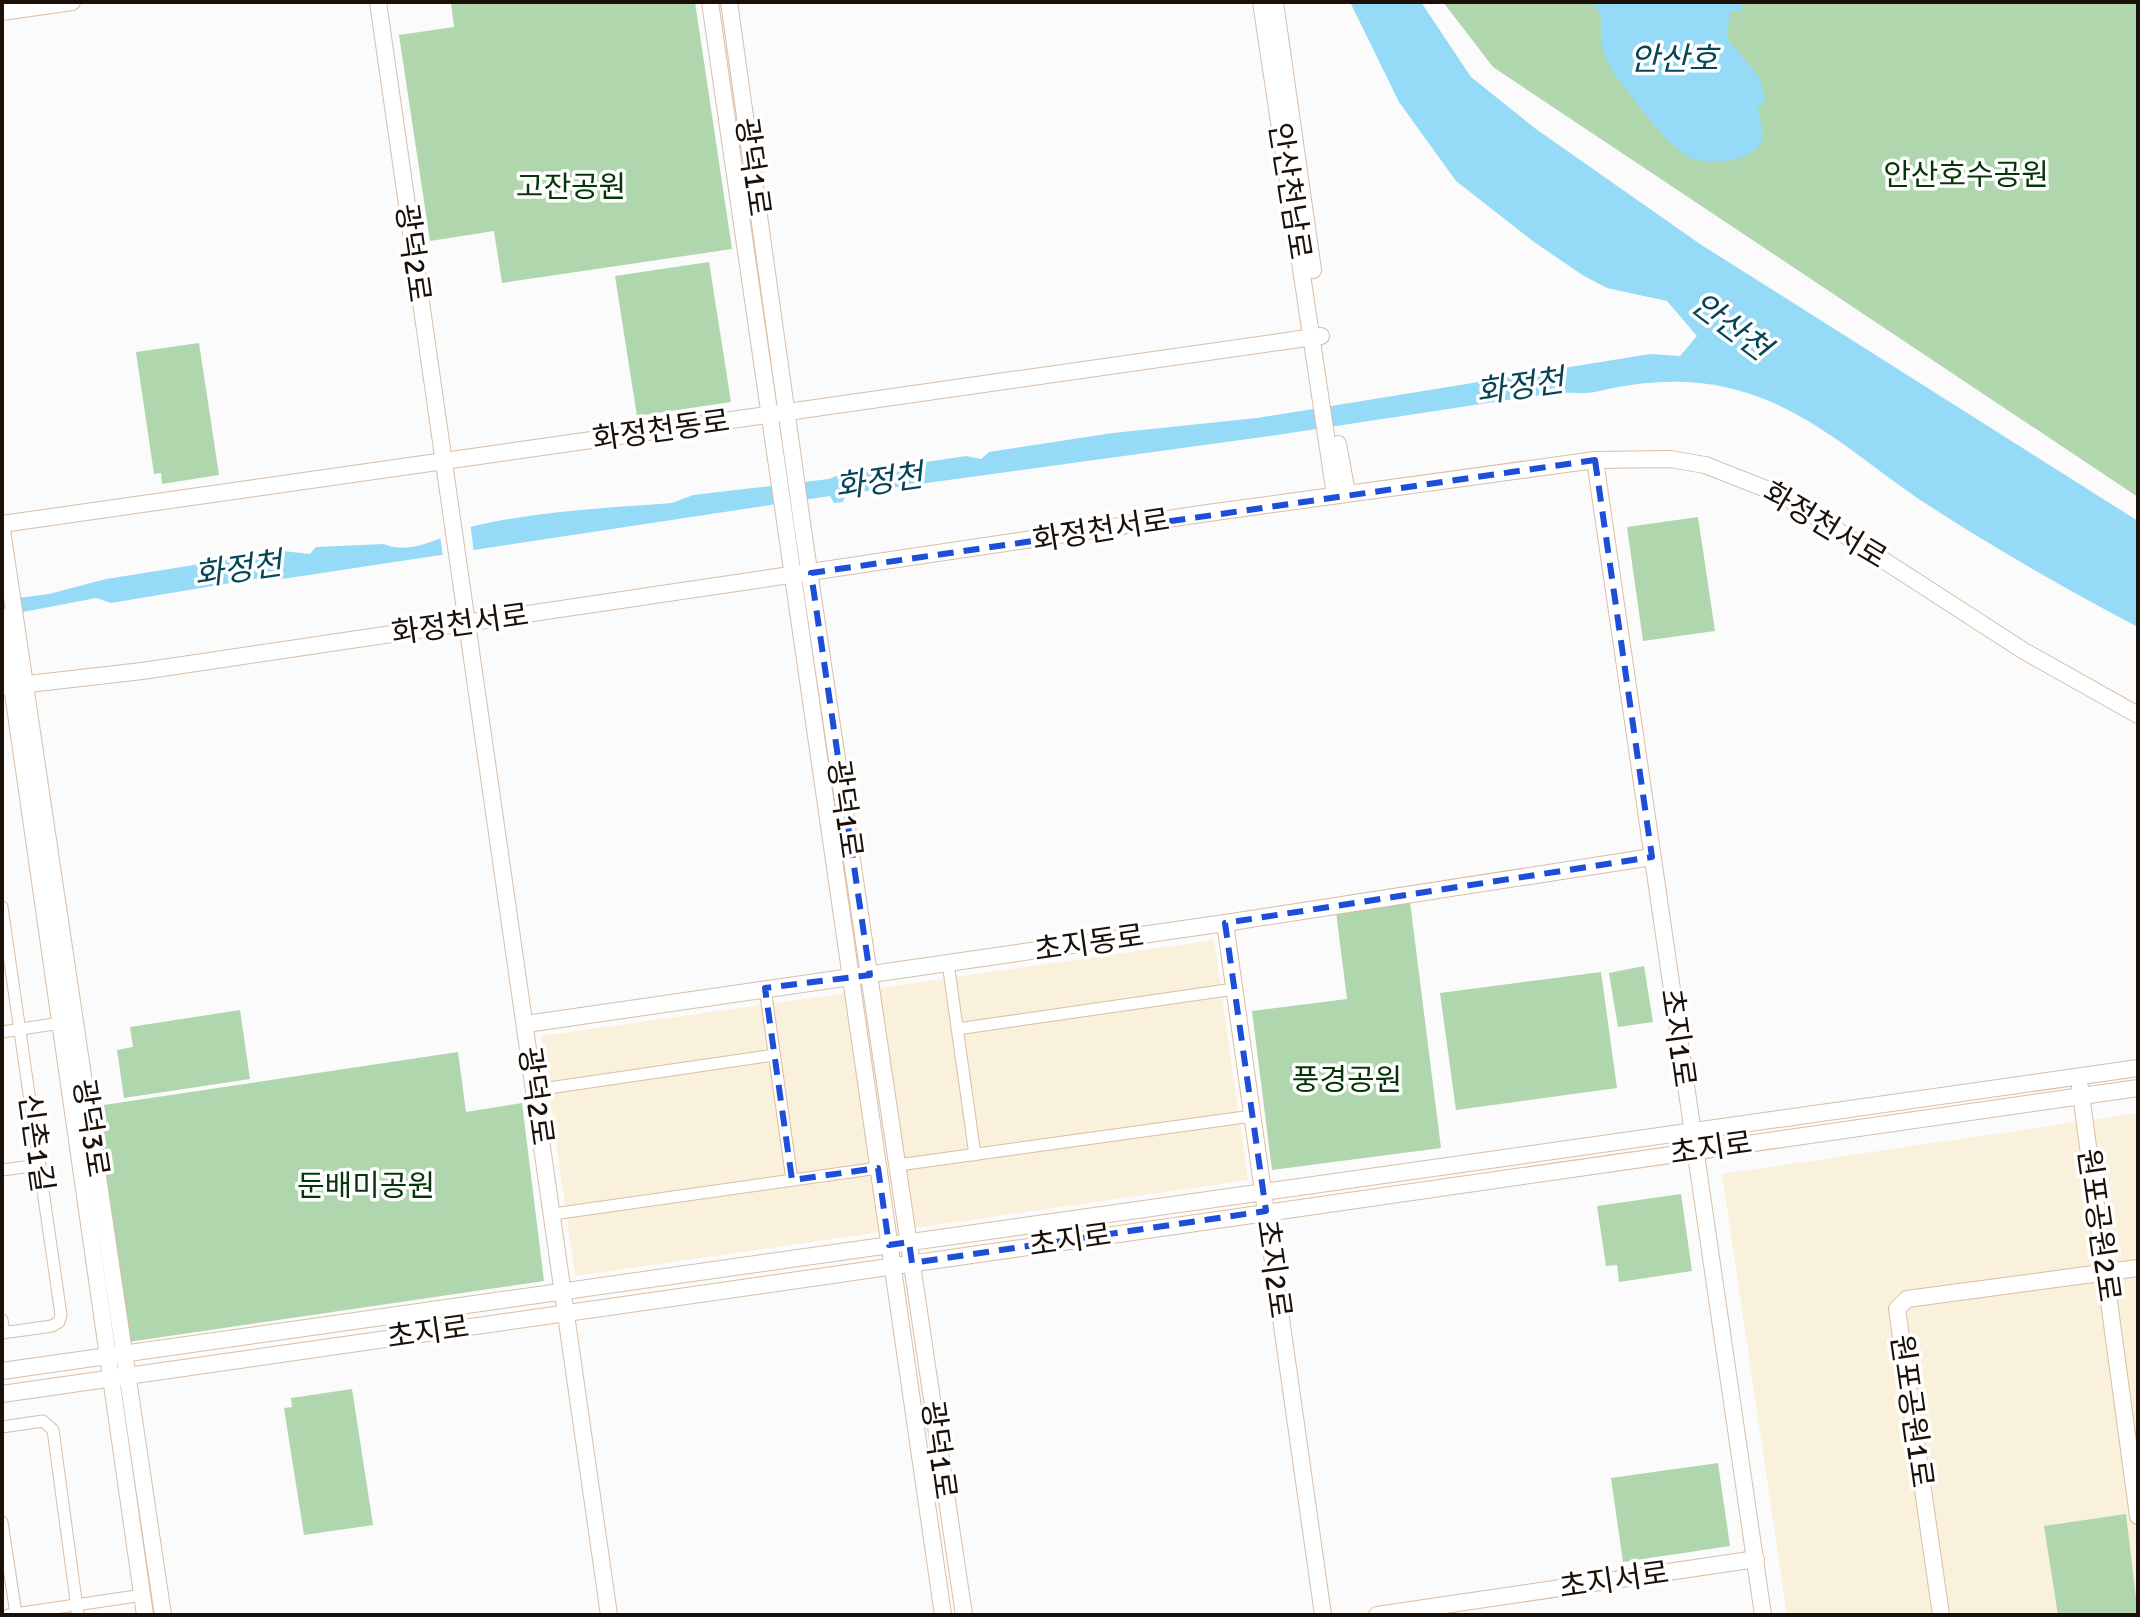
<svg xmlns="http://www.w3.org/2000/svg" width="2140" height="1617" font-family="Signika,'Noto Sans KR',sans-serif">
	<rect width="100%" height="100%" fill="#fbfbfb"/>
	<g fill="#f9f1db">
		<polygon points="1214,940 1248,1180 914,1228 879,988"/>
		<polygon points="846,993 880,1232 575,1276 541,1036"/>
		<polygon points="2138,1113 2138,1615 1787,1615 1722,1174"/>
	</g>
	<g fill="#afd6ac">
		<polygon points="451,2 695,2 732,249 502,283 494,231 430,241 399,35 454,27"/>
		<polygon points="1443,2 2138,2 2138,497 1493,67"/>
		<polygon points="709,262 731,402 637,416 615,276"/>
		<polygon points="199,343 219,475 162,484 161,473 154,474 136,352"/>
		<polygon points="1698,517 1715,631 1643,641 1627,527"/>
		<polygon points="1410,902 1441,1148 1272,1170 1252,1011 1347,999 1336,912"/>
		<polygon points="1644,966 1653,1022 1618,1027 1609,973"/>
		<polygon points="1601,972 1617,1088 1456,1110 1440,993"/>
		<polygon points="240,1010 250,1079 124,1098 117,1050 133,1047 130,1027"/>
		<polygon points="458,1052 466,1112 522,1103 544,1281 128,1342 97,1106"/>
		<polygon points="1681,1194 1692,1271 1619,1282 1617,1265 1606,1266 1597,1206"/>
		<polygon points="352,1389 373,1525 304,1535 284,1408 292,1407 291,1398"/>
		<polygon points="1718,1463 1730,1546 1623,1562 1611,1478"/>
		<polygon points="2126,1514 2138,1615 2058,1615 2044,1526"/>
	</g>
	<g fill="#95daf7">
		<path d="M 1350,2 L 1421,2 L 1471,77 L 1536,129 L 1700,244 L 2138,521 L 2138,627 C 2067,590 1996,549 1928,505 C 1867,465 1810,409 1737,390 C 1689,377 1641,381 1595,392 C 1584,394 1566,392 1554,393 L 1270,436 L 846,494 L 843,502 L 834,503 L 830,496 L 269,581 L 260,578 L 111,603 L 96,598 L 2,616 L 2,600 L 49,594 L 106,579 L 283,551 L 310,554 L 316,547 L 384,544 C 413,557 446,533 474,526 C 538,511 607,508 672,503 L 693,495 L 829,479 L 839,475 L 966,456 L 981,459 L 989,452 L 1113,433 L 1257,418 L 1650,354 L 1680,356 L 1697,336 L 1667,301 L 1607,288 L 1584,276 L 1534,242 L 1456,181 L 1399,102 Z"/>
		<path d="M 1591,2 L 1741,2 L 1741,12 L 1730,11 L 1727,38 L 1760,78 L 1765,100 L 1757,109 C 1760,118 1764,130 1762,140 C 1756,162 1702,168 1686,155 C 1666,141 1654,126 1640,107 C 1616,75 1595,58 1602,15 Z"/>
	</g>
	<polygon fill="#fbfbfb" points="470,523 474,553 443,557 440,535"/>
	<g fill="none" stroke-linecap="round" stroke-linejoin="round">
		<g stroke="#dbbda4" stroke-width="13">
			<g id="street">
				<polyline points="2,907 61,1315 59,1322 52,1326 2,1333"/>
				<polyline points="948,963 975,1155"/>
				<polyline points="765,988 792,1180"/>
				<polyline points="957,1029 1234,989"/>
				<polyline points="2,1032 67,1022"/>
				<polyline points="535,1090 774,1055"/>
				<polyline points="898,1165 1252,1116"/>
				<polyline points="2,1170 40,1165"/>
				<polyline points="553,1214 878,1168"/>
				<polyline points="2,1320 4,1333"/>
				<polyline points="2,1427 43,1421 53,1430 78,1615"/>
				<polyline points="2,1522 16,1614"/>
				<polyline points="8,1615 143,1595"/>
			</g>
		</g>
		<g stroke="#dbbda4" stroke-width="18">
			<g id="secondary">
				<polyline points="378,2 609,1615"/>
				<polyline points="710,2 943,1615"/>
				<polyline points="729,2 803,530 964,1615"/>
				<polyline points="1261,2 1335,495"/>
				<polyline points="1275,2 1313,270"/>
				<polyline points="2,12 72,2"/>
				<polyline points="1338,444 1347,493"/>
				<polyline points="1595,460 1763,1615"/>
				<polyline points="2,524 1321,336"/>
				<polyline points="2,530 163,1615"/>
				<polyline points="2,616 145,1615"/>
				<polyline points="2,687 142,671 1208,513 1595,460 1670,459 1705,465 1784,496 2024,651 2138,715"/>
				<polyline points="1225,923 1323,1615"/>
				<polyline points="526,1024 1225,923 1652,857"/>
				<polyline points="2080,1087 2138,1516"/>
				<polyline points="2,1371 2138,1068"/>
				<polyline points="2,1394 2138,1088"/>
				<polyline points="1377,1615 1756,1559"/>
				<polyline points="1941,1615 1897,1309 1907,1299 2138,1268"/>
			</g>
		</g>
		<use href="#street" stroke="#fff" stroke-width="11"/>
		<use href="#secondary" stroke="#fff" stroke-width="16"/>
	</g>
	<path fill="none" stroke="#1d4ed8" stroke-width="6" stroke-dasharray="16 10" stroke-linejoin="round" d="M 1595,460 L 1652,857 L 1225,923 L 1266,1211 L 912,1263 L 909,1242 L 889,1245 L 878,1168 L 792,1180 L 765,988 L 870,975 L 811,573 Z"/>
	<g text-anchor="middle" stroke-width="7" stroke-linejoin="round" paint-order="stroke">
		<g font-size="30" fill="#1a1007" stroke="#fff">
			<text transform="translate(753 167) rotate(82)" y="10">광덕1로</text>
			<text transform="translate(1290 191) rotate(81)" y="10">안산천남로</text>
			<text transform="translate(413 253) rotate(82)" y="10">광덕2로</text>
			<text transform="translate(661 430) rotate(-8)" y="10">화정천동로</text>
			<text transform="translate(1825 525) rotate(31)" y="10">화정천서로</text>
			<text transform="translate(1101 530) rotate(-9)" y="10">화정천서로</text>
			<text transform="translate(460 624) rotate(-8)" y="10">화정천서로</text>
			<text transform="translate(845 809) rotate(82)" y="10">광덕1로</text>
			<text transform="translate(1089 943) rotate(-8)" y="10">초지동로</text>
			<text transform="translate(1678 1038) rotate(82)" y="10">초지1로</text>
			<text transform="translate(536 1096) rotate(82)" y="10">광덕2로</text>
			<text transform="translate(91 1128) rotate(81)" y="10">광덕3로</text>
			<text transform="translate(36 1143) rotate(82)" y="10">신촌1길</text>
			<text transform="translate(1711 1148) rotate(-8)" y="10">초지로</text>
			<text transform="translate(2099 1225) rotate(82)" y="10">원포공원2로</text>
			<text transform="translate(1070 1240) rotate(-8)" y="10">초지로</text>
			<text transform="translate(1274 1269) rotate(82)" y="10">초지2로</text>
			<text transform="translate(428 1332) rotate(-8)" y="10">초지로</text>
			<text transform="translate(1912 1411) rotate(82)" y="10">원포공원1로</text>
			<text transform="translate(939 1450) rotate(82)" y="10">광덕1로</text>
			<text transform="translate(1614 1580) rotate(-8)" y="10">초지서로</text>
		</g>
		<g font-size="30" fill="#063508" stroke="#fff">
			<text x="1966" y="185">안산호수공원</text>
			<text x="571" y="197">고잔공원</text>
			<text x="1347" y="1090">풍경공원</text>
			<text x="366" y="1196">둔배미공원</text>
		</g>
		<g font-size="32" font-style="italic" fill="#064457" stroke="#fff">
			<text x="1674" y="70">안산호</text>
			<text transform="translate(1731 326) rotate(37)" y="11">안산천</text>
			<text transform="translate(1520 386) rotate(-8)" y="11">화정천</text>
			<text transform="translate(879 481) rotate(-8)" y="11">화정천</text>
			<text transform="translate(238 569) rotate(-8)" y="11">화정천</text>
		</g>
	</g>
	<rect width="2140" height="1617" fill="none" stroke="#1a1007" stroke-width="8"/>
</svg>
